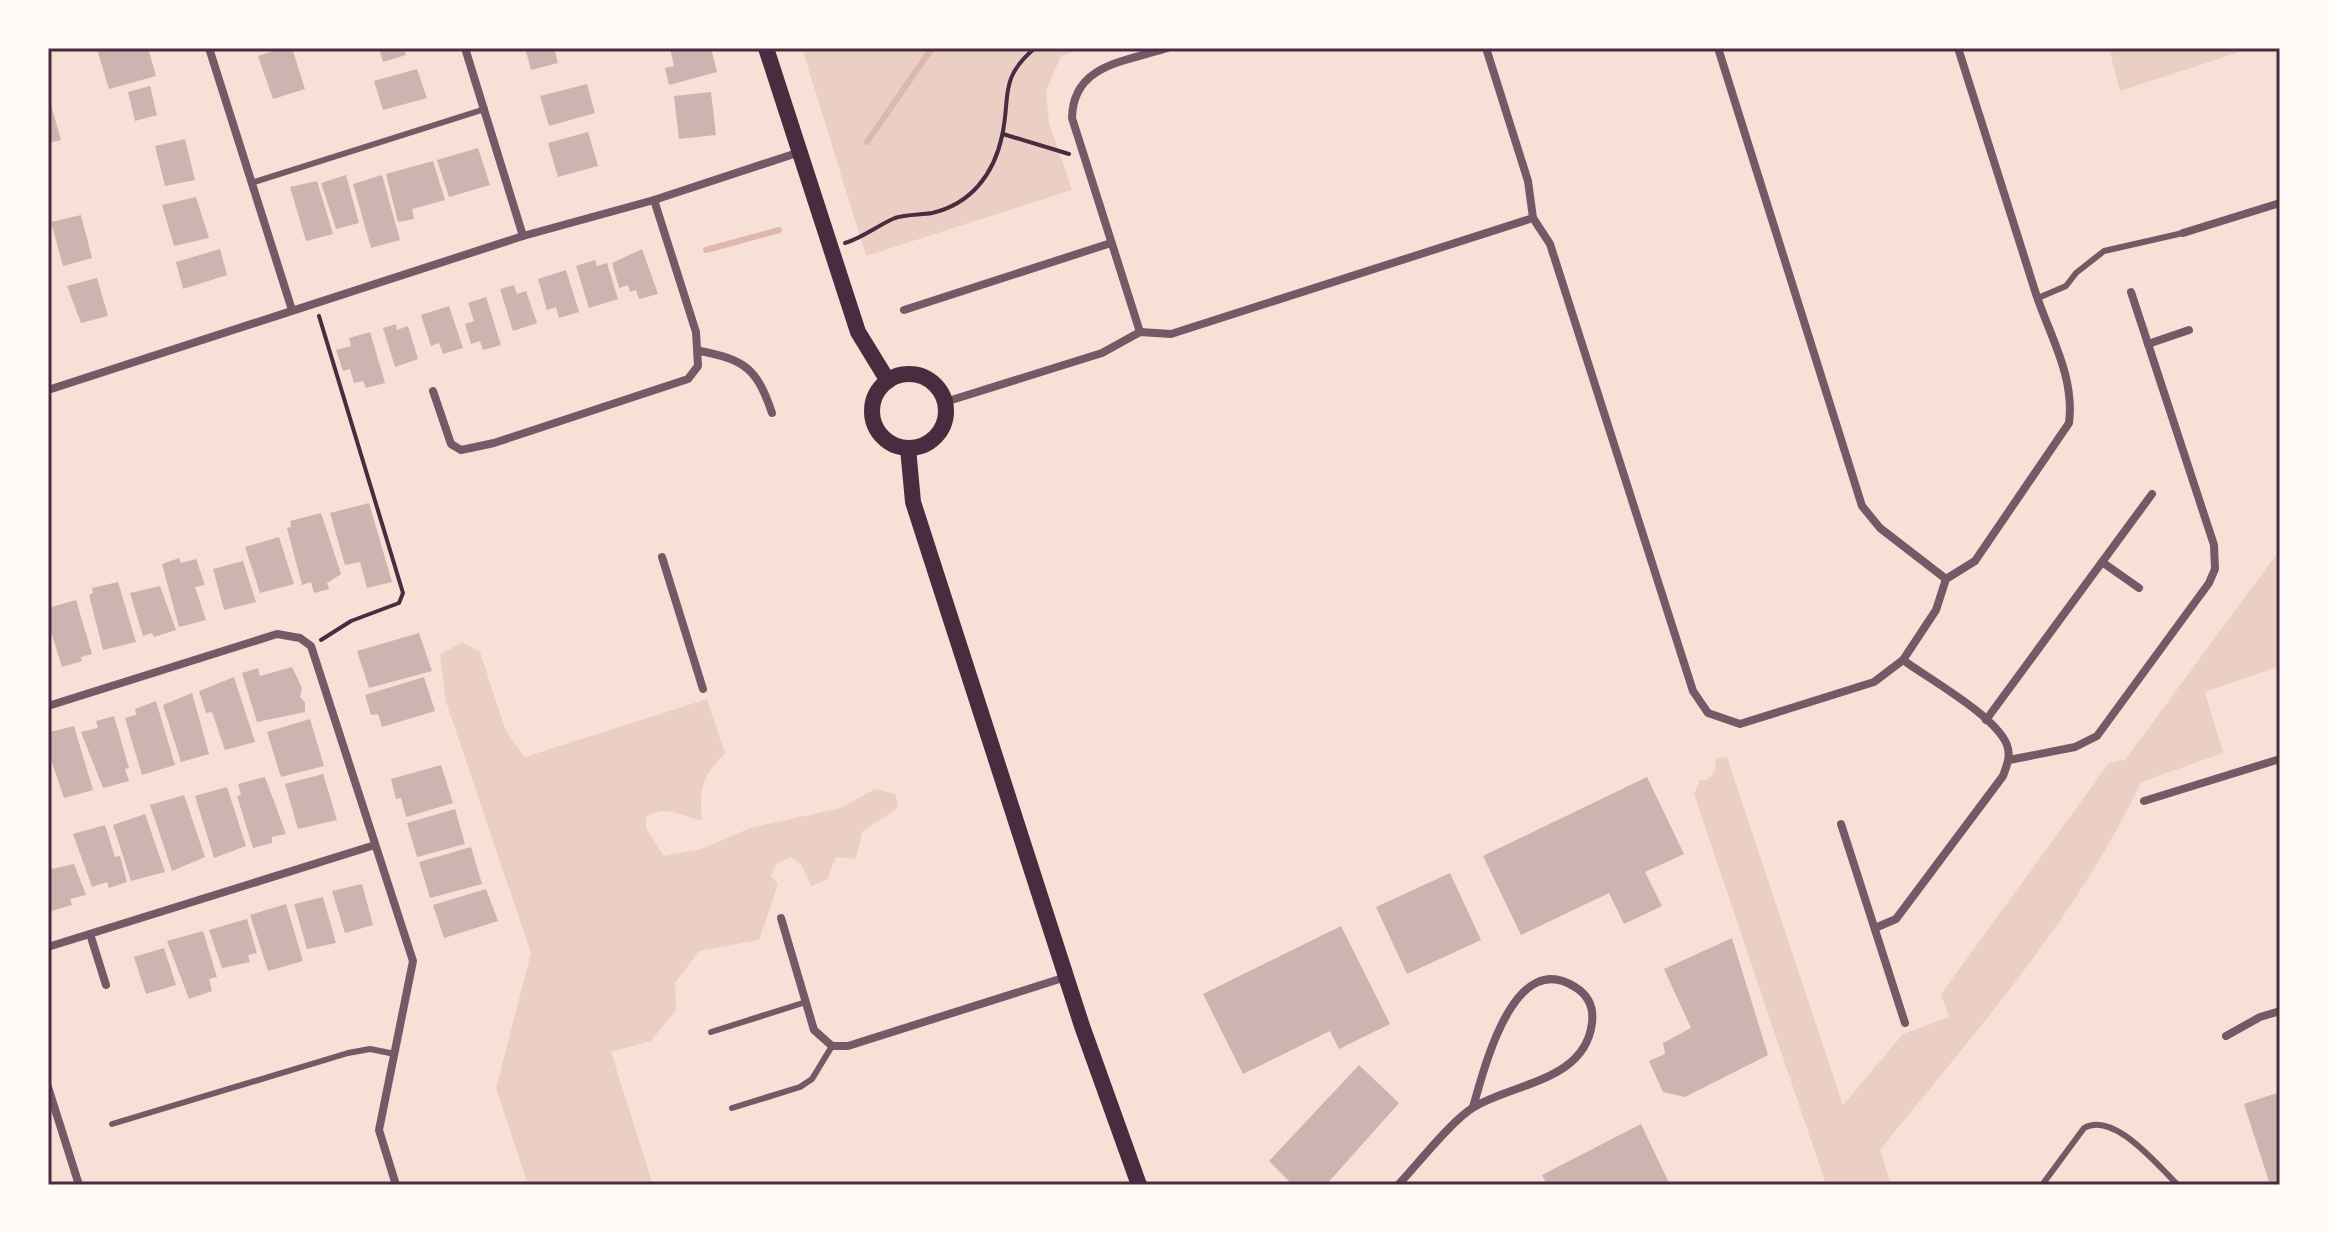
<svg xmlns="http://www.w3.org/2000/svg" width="2328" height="1233" font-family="Ubuntu,sans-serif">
	<rect width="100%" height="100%" fill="#f7e1d7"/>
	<g fill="#ebcfc5">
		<polygon points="802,48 1086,48 1061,56 1046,91 1049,123 1072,190 866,256"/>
		<polygon points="2109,48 2252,48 2120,91"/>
		<path d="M 2276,555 L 2280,569 L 2280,666 L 2205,692 L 2223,753 L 2141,782 C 2077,919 1974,1033 1880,1150 L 1891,1185 L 1826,1185 L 1694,794 L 1700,780 L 1707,780 L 1715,771 L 1716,759 L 1727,757 L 1843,1105 L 1903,1034 L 1949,1017 L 1941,994 L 2109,763 L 2125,760 Z"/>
		<path d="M 462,642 L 480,652 L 506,731 L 525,757 L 707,699 L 725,754 C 702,775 699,790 702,820 C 679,817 668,803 646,817 L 646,828 L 664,856 L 701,849 L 750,828 L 841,808 L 875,789 L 896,794 L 898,808 L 862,832 L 856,859 L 836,857 L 827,880 L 811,886 L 801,864 L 790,857 L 776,865 L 771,876 L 778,884 L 759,940 L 699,951 L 675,983 L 676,1010 L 651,1041 L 611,1052 L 653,1185 L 528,1185 L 496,1088 L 531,953 L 446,702 L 440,655 Z"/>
	</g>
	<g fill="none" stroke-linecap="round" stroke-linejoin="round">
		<g stroke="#dcb8b0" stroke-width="6">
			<polyline points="867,142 932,48"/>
			<polyline points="706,250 779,230"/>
		</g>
	</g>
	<g fill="#ccb4b1">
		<polygon points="148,48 156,76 109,89 97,49"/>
		<polygon points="282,48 292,48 305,89 273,99 258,56"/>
		<polygon points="379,48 404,48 406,55 383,62"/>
		<polygon points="525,48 554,48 558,63 531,70"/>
		<polygon points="670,48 711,48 717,72 669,85 665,68 674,66"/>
		<polygon points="417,69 427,98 383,110 374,81"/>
		<polygon points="587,84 595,113 549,126 540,96"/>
		<polygon points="150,86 157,115 135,121 128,92"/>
		<polygon points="711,92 716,135 679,139 674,96"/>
		<polygon points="48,94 61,140 48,143"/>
		<polygon points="588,132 598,166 558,177 548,143"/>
		<polygon points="185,139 195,180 165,186 155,146"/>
		<polygon points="478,148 490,185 449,197 437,160"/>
		<polygon points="433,161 445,200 412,209 414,219 398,222 386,174"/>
		<polygon points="346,175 359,223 336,229 321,183"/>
		<polygon points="382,175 400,240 371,248 353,184"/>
		<polygon points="317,181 333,234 306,241 290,187"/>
		<polygon points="196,197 209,238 174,246 162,205"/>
		<polygon points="81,215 92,258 63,266 51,222"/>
		<polygon points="220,249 227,275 183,289 176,262"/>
		<polygon points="642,249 658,294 639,299 636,290 630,292 628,285 619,288 612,263"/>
		<polygon points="595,260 597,266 607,263 618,299 589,308 576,266"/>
		<polygon points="566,270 579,312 559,318 556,307 547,310 538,279"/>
		<polygon points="97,278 108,316 81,323 67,286"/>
		<polygon points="514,285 517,294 526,291 537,323 513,331 500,289"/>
		<polygon points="486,297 501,345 483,350 480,341 471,344 465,324 474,321 468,303"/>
		<polygon points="449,306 463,348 443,354 439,343 431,346 421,315"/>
		<polygon points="396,324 397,330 408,326 418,359 395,367 383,328"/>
		<polygon points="370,332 385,383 366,388 363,381 354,383 350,369 343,371 336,350 351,346 349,338"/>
		<polygon points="369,503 392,582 367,588 360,562 345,565 330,513"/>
		<polygon points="321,513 341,574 327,583 329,589 314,593 311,582 302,585 287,528 291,527 290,521"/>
		<polygon points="279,537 294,584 260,593 245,547"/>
		<polygon points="179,558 181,563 196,559 205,585 195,587 206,620 179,627 162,564"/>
		<polygon points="243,561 256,602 224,610 213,569"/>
		<polygon points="118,582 136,642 103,650 89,595 93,593 92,588"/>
		<polygon points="160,586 176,630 154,637 152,633 143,636 130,593"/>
		<polygon points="76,600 92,654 81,657 82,661 62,667 48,622 48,608"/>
		<polygon points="419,633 432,671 369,688 357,651"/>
		<polygon points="292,667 302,688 300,697 305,702 305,712 257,722 242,673 258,668 260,676"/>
		<polygon points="234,677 255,742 225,750 212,712 206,713 199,691"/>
		<polygon points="424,677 435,711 382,727 378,714 371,715 365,695"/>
		<polygon points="192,693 209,754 181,762 163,705"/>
		<polygon points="156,701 175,765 142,775 125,718 136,715 135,709"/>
		<polygon points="114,716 129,768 125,769 129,781 103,788 81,732 98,728 96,721"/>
		<polygon points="310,719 324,766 281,777 267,732"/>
		<polygon points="74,726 93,790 64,798 51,760 48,761 48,736 50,732"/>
		<polygon points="441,765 453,803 406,817 401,798 396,799 391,779"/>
		<polygon points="323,774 337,820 298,829 285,784"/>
		<polygon points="265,777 286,834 272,837 272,843 253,848 237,796 241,795 238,784"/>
		<polygon points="1647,777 1684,854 1645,872 1662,906 1624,924 1609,893 1521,935 1483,856"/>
		<polygon points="227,787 246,846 214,858 195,796"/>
		<polygon points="184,795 205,857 172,871 150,805"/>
		<polygon points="455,809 465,844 417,857 407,823"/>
		<polygon points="145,814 165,872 131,881 113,825"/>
		<polygon points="105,825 115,857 120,856 127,882 109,888 107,882 92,887 73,834"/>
		<polygon points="471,847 482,884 430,898 419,862"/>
		<polygon points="48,860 52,869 74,864 86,895 70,899 72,905 48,912"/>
		<polygon points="1450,873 1481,940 1407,974 1376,907"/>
		<polygon points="362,884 373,925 345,933 332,891"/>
		<polygon points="486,889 498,921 444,938 433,905"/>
		<polygon points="323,897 336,943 307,949 294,904"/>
		<polygon points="286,904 303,961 268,971 250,915"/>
		<polygon points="247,919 257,953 248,955 250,962 222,968 209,930"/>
		<polygon points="1341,926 1390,1024 1339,1049 1330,1031 1243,1074 1203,994"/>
		<polygon points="203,931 217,977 209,979 212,991 189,999 167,941"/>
		<polygon points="1732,938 1768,1055 1685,1097 1663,1092 1649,1061 1665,1054 1663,1043 1691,1028 1664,969"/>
		<polygon points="164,948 176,985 146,994 134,957"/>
		<polygon points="1359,1065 1399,1103 1326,1185 1293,1185 1269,1161"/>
		<polygon points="2280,1092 2280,1185 2270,1185 2244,1104"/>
		<polygon points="1641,1124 1670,1185 1547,1185 1542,1175"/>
	</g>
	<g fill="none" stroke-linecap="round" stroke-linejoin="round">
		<g stroke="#4a2c40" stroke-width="4">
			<polyline points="1003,134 1069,154"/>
			<path d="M 845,243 C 863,238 878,225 895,218 C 906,214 920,215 932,213 C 971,204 994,174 1002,136 C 1011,97 998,79 1035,48"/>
			<polyline points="319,316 403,593 399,603 351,621 321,640"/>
		</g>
		<g stroke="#755966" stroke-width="6">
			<polyline points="251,183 485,109"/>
			<polyline points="2038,298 2066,286 2076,273 2104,251 2183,233"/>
			<polyline points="711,1032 806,1002"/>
			<polyline points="732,1108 800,1087 812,1079 832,1046"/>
			<polyline points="112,1124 348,1053 370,1049 395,1054"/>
			<path d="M 2042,1185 L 2084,1128 C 2114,1111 2157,1165 2178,1185"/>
		</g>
		<g stroke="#755966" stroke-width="8">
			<polyline points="209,48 292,310"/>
			<polyline points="465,48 523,236"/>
			<path d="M 1486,48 L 1528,181 L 1533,218 L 1550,244 L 1693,691 L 1708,713 L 1740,724 L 1874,682 L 1903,660 L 1936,610 L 1946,579 L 1975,561 L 2069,423 C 2075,377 2050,336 2036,294 C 2010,212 1984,130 1958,48"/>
			<polyline points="1718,48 1862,506 1880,528 1946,579"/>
			<polyline points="2183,233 2280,203"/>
			<polyline points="904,310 1111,243"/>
			<path d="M 1140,332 L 1072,118 C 1073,64 1125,62 1167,48"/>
			<polyline points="2148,344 2189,330"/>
			<path d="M 700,351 C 746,360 757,369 772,413"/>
			<polyline points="48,390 523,236 654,200 800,152"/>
			<polyline points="433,391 451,444 461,450 494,443 688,379 698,366 696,332 654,200"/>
			<polyline points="945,402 1102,353 1140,332 1171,334 1533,218"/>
			<polyline points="662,557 703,689"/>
			<polyline points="2102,562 2139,588"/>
			<polyline points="48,706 277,634 300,638 311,646 413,961 379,1130 396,1185"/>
			<polyline points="1986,720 2152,494"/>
			<polyline points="2009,760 2075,747 2097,736 2209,583 2215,569 2214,545 2131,292"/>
			<polyline points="2144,801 2280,759"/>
			<polyline points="1841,824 1905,1023"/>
			<polyline points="781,918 814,1030 832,1046 848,1046 1066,977"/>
			<path d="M 1875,928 L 1896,919 L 2003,776 C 2007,765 2011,756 2007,745 C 1996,716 1929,679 1903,660"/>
			<polyline points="90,934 106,985"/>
			<polyline points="51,946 375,845"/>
			<polyline points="2226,1036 2260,1017 2280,1011"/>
			<polyline points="48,1087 79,1185"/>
			<path d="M 1398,1185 C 1417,1165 1452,1120 1474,1107 C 1514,1083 1585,1081 1592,1023 C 1594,1007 1588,995 1575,987 C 1513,947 1484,1070 1473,1107"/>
		</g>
		<g stroke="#4a2c40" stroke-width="16">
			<polyline points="766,48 858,332 888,381"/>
			<circle cx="909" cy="411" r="37"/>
			<polyline points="908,448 913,502 1082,1026 1139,1185"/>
		</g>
	</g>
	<rect width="2328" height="1233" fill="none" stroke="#fffaf5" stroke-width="100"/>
	<rect x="50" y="50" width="2228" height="1133" fill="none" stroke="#4a2c40" stroke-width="3"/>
</svg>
